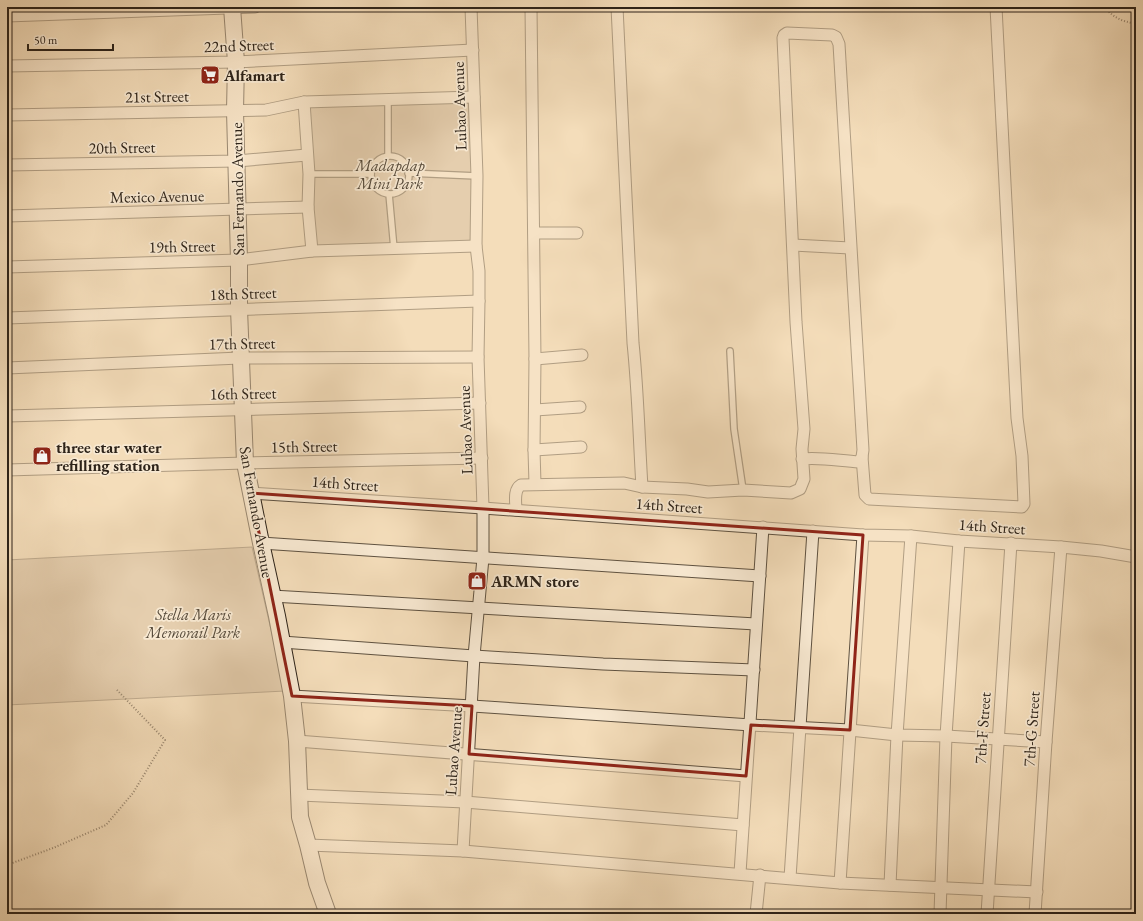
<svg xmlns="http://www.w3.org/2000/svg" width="1143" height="921" font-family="'EB Garamond',serif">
	<rect width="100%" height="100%" fill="#f4ddba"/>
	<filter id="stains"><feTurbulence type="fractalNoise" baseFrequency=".005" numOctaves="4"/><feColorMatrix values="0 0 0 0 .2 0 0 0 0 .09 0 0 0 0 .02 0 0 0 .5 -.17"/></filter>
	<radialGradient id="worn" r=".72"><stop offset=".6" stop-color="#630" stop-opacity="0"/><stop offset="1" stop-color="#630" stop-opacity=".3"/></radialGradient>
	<g fill="#d2bd9f" stroke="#80705c">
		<polygon points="474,97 476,246 312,251 304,102"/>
		<polygon points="252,547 285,691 7,705 7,560"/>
	</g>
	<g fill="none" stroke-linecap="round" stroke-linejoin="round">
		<g stroke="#5f5241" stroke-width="8">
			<g id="lane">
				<polyline points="388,99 388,156"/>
				<circle cx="390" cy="175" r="19"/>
				<polyline points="408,173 477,176"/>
				<polyline points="309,174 371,174"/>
				<polyline points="389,194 394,249"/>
				<polyline points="730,351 734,429 743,490"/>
			</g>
		</g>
		<g stroke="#5f5241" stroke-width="13">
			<g id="street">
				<polyline points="531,7 535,359 534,450 535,484"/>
				<polyline points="7,16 255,7"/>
				<polyline points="7,66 236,62 473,50"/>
				<polyline points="304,102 309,174 308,207 312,251"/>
				<polyline points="7,115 266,110 304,102 474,97"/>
				<polyline points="7,165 237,161 307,155"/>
				<polyline points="7,216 308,207"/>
				<polyline points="534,233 577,233"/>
				<polyline points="793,245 850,248"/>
				<polyline points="7,267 239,260 312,251 476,246"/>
				<polyline points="7,318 479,301"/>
				<polyline points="535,359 582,355"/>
				<polyline points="7,368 240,358 478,357"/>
				<polyline points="535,410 580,407"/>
				<polyline points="7,416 480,403"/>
				<polyline points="534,450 581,447"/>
				<polyline points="862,457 865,495 869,499 1022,507 1024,504 1022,456 1017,418 996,7"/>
				<polyline points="7,470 245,463 482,458"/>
				<path d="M 642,487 L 687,489 L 708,492 L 743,490 L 791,493 L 800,489 L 804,479 L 802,449 L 804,429 L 796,322 L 783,38 L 784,35 L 787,33 L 832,35 L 836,37 L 839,44 L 863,450 L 862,457 L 859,462 C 840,461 821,457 802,459"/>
				<polyline points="251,493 483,508 863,535 911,536 959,541 1061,547 1101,551 1136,557"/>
				<path d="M 516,510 C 516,502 513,490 521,485 L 624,483 L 642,487 C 639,439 638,391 633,343 L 617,7"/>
				<polyline points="261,543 760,576"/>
				<polyline points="272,596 756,624"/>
				<polyline points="282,642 474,656 603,664 754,670"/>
				<polyline points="292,696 472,706 751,725 850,730 897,735 946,736 1046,742"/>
				<polyline points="297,741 746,776"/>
				<polyline points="299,795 465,802 743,825"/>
				<polyline points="308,845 463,851 840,883 1037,892"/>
				<polyline points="463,851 474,656 483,558 483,508 478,357 479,301 479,271 476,246 477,176 471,7"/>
				<polyline points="740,873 763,527"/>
				<polyline points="790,878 813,531"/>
				<polyline points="840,883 863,535"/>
				<polyline points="890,885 897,735 911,536"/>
				<polyline points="756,914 760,875"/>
				<polyline points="940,914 946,736 959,541"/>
				<polyline points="987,914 1011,543"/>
				<polyline points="1035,914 1046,742 1061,547"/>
			</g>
		</g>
		<g stroke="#2d2319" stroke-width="18">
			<polyline id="secondary" points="232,7 236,62 235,111 239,260 239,309 245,463 261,543 277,616 292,696 297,741 300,817 308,845 317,883 328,914"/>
		</g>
		<g stroke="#2d2319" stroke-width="2" stroke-dasharray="1 2" stroke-linecap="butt">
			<path d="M 1105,7 C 1113,18 1122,21 1136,24"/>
			<polyline points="7,865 53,848 106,825 133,793 165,740 116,689"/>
		</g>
		<use href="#lane" stroke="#f8e9d2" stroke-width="5.5"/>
		<use href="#street" stroke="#f8e9d2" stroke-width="11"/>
		<use href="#secondary" stroke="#f8e9d2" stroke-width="16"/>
	</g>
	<path d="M0 0H1143V921H0ZM 251,493 L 863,535 L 850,730 L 751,725 L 746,776 L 469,754 L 472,706 L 292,696 Z" fill="#f4ddba" fill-opacity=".55" fill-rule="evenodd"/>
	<path fill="none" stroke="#8f2418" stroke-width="3" stroke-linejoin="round" d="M 251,493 L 863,535 L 850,730 L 751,725 L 746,776 L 469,754 L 472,706 L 292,696 Z"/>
	<defs>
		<g id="supermarket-square" transform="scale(1)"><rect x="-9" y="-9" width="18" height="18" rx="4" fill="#8f2418" stroke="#f8e9d2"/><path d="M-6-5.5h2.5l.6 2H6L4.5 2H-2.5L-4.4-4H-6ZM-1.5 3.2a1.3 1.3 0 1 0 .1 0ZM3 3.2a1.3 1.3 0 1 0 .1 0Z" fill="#fff"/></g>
		<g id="shop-square" transform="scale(1)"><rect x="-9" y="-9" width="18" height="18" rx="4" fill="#8f2418" stroke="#f8e9d2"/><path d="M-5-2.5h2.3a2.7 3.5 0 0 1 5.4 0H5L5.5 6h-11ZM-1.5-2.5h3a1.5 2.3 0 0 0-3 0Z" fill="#fff"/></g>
	</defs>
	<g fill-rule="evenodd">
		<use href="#supermarket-square" x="210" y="75"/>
		<use href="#shop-square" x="42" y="456"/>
		<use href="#shop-square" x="477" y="581"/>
	</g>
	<g text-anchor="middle" stroke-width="3.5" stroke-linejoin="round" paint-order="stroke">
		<g font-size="16" fill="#2d2319" stroke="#f8e9d2">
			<text transform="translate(239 45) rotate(-2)" y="6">22nd Street</text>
			<text transform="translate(157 96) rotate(-1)" y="6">21st Street</text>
			<text transform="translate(459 106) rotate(-92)" y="6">Lubao Avenue</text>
			<text transform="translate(122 147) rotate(-1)" y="6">20th Street</text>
			<text transform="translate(237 189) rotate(-91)" y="6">San Fernando Avenue</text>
			<text transform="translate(157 196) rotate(-1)" y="6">Mexico Avenue</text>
			<text transform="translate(182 246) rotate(-1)" y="6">19th Street</text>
			<text transform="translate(243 293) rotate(-2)" y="6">18th Street</text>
			<text transform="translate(242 343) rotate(-1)" y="6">17th Street</text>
			<text transform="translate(243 393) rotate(-1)" y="6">16th Street</text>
			<text transform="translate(465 430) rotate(-92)" y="6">Lubao Avenue</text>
			<text transform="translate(304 446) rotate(-1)" y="6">15th Street</text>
			<text transform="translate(345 483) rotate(4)" y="6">14th Street</text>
			<text transform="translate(669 505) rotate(4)" y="6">14th Street</text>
			<text transform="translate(257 512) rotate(80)" y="6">San Fernando Avenue</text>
			<text transform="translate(992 526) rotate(4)" y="6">14th Street</text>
			<text transform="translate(982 728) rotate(-86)" y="6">7th-F Street</text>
			<text transform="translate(1031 729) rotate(-86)" y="6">7th-G Street</text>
			<text transform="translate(453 751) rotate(-86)" y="6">Lubao Avenue</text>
		</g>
		<g font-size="16" font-weight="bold" fill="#2d2319" stroke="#f8e9d2" text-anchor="start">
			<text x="224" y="81">Alfamart</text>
			<text x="56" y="453">three star water<tspan x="56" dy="18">refilling station</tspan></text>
			<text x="491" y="587">ARMN store</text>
		</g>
		<g font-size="16" font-style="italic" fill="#564a3a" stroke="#f8e9d2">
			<text x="390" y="171">Madapdap<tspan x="390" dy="18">Mini Park</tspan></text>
			<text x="193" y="620">Stella Maris<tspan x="193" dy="18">Memorail Park</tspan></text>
		</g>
	</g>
	<rect width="1143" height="921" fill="none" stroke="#f4ddba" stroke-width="24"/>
	<rect x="8" y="8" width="1127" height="905" fill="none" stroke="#2d2319" stroke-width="2"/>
	<rect x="12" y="12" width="1119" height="897" fill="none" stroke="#2d2319"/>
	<path d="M28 44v6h85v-6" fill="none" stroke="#2d2319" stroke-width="2"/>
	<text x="34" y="44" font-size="12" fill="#2d2319" stroke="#f8e9d2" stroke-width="3" paint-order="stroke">50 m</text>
	<rect width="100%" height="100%" filter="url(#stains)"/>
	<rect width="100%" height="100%" fill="url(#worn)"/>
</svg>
